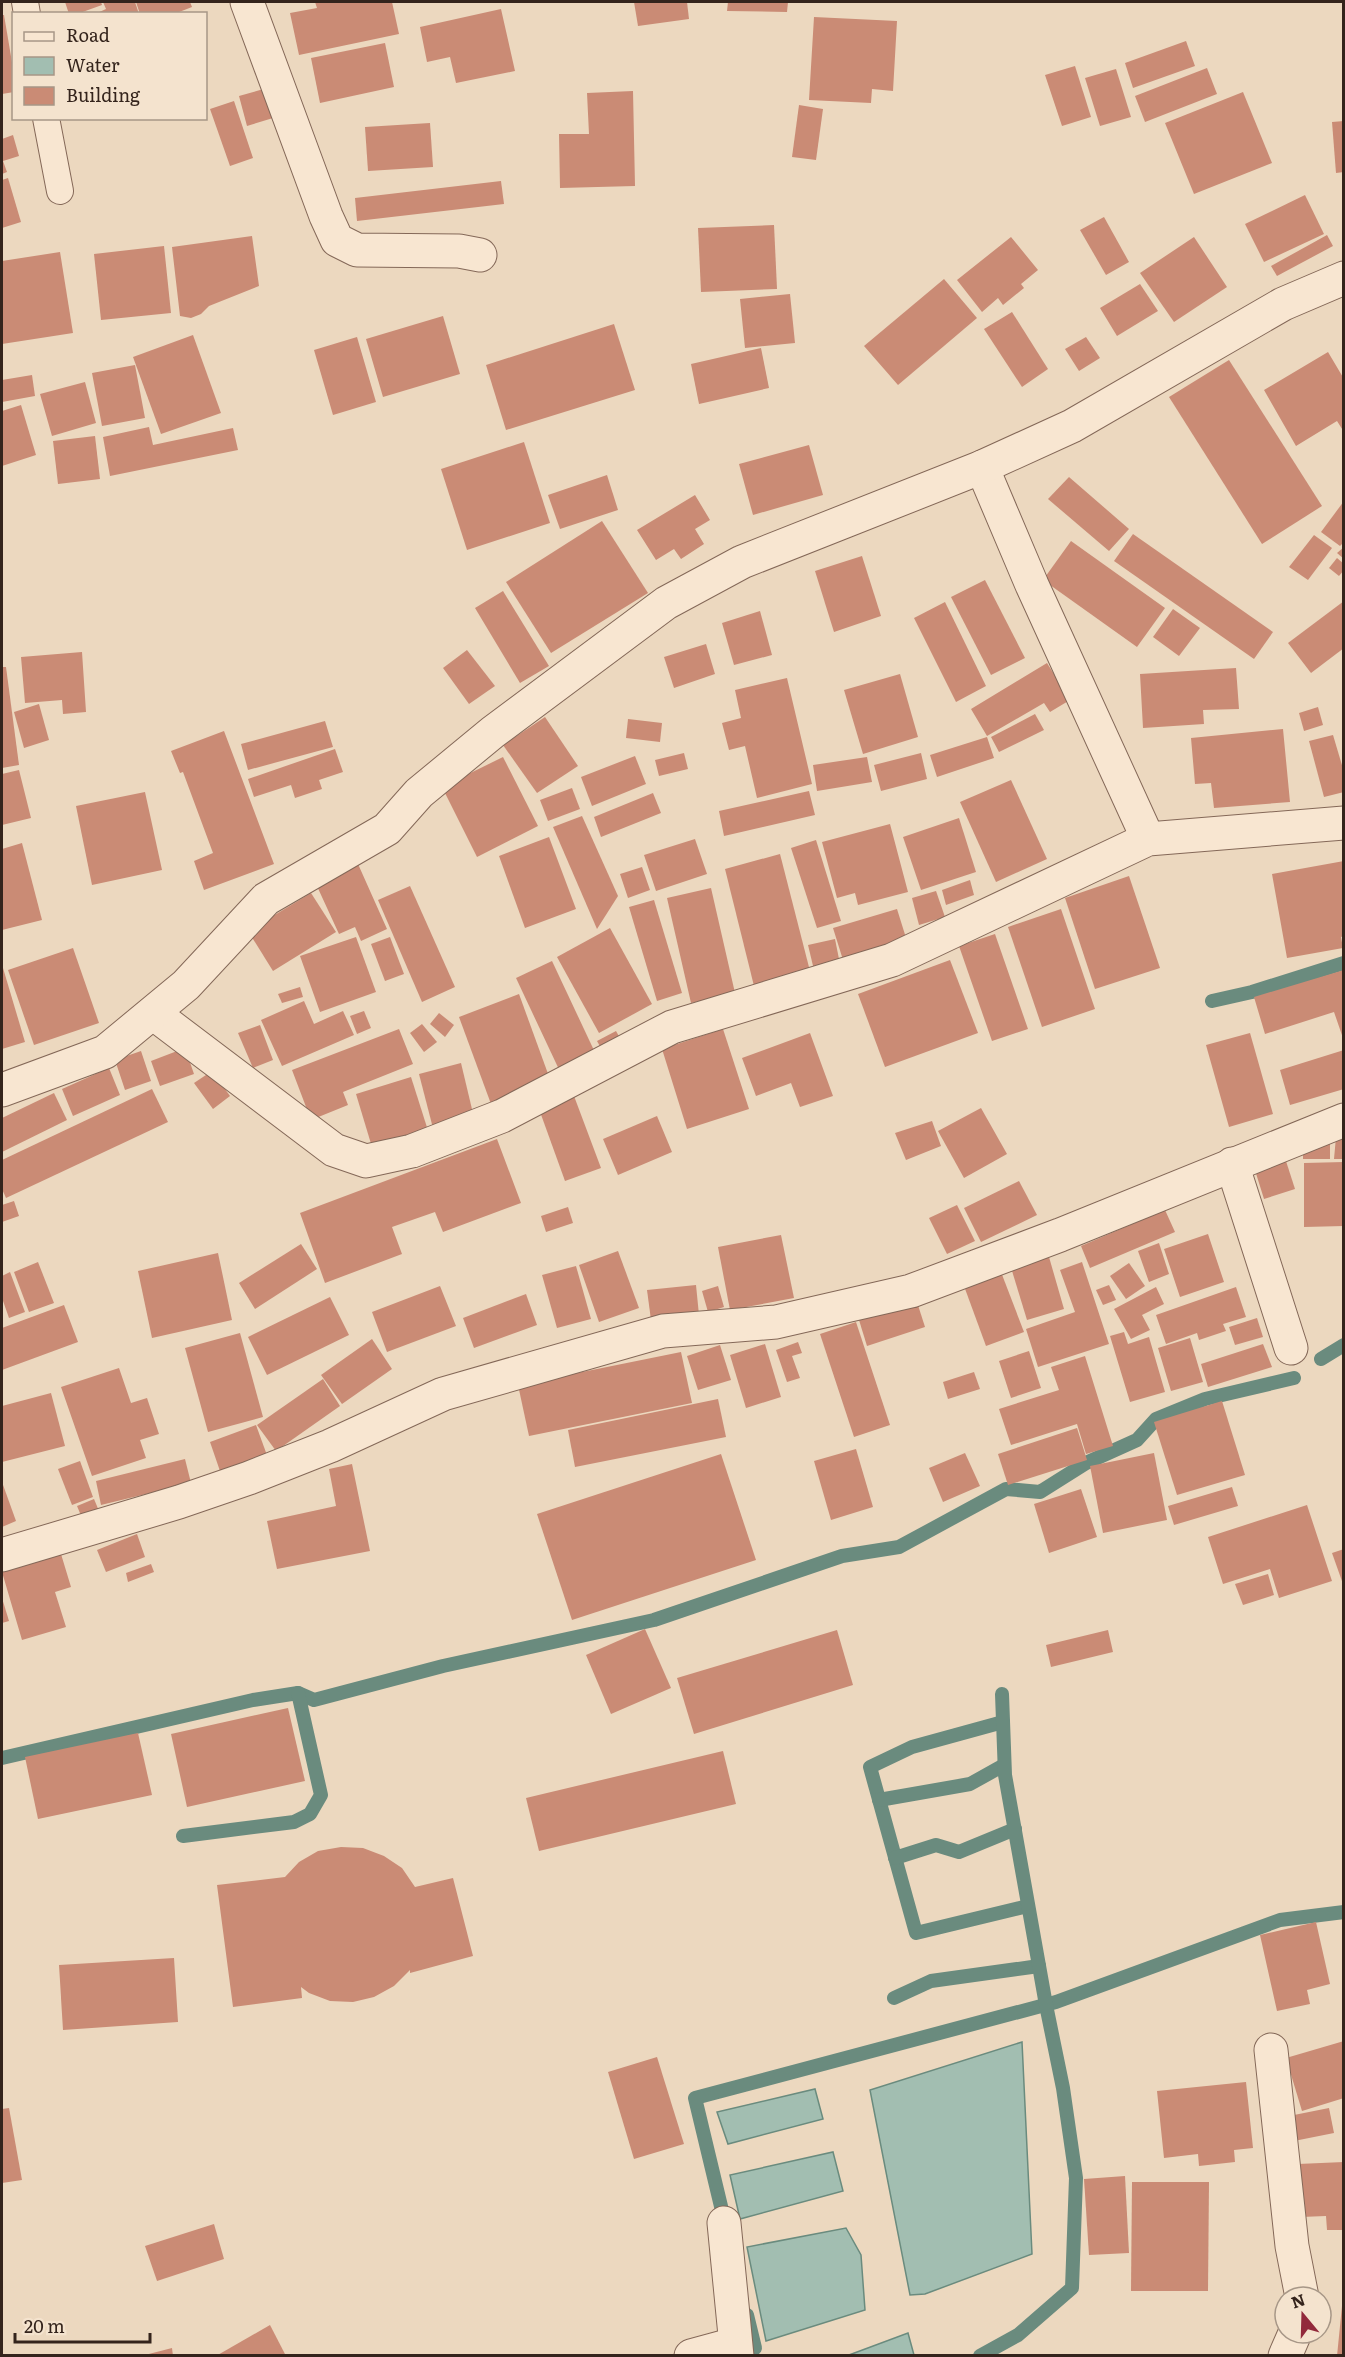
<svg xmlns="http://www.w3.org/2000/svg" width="1345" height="2357" font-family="Literata,serif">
	<rect width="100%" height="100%" fill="#ecd8bf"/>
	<g fill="#a2beb1" stroke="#6a8b7e" stroke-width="1.5">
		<polygon points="1022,2042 1032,2254 925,2294 910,2295 870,2090"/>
		<polygon points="815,2089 823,2119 728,2144 717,2112"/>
		<polygon points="833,2152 843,2191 740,2219 730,2175"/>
		<polygon points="846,2228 861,2255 865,2310 766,2341 747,2247"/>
		<polygon points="908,2333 914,2355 849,2355"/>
	</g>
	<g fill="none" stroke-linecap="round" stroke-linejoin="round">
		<g stroke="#6a8b7e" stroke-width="14">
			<polyline points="1212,1001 1252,992 1344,963"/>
			<polyline points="1321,1359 1344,1345"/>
			<polyline points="1003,1722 912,1747 870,1767 916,1933 1028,1906"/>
			<polyline points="2,1758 253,1700 298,1693 314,1700 443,1666 654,1620 842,1556 899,1547 1006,1489 1040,1492 1086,1463 1137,1440 1156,1419 1205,1399 1294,1378"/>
			<polyline points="879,1800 970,1784 1004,1765"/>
			<polyline points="183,1836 294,1822 310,1814 321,1795 298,1693"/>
			<polyline points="895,1858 936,1845 959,1852 1015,1829"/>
			<polyline points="894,1998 931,1981 1039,1966"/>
			<polyline points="725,2223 695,2098 1056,2002 1280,1920 1344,1912"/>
			<polyline points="747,2315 755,2348"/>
			<polyline points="980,2356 1018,2335 1072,2288 1076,2178 1063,2088 1046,2005 1005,1775 1002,1694"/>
		</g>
	</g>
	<g fill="#ca8b75">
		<polygon points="65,2 101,2 102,5 77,14 69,14"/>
		<polygon points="103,2 135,2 139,14 95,14 106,9"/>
		<polygon points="136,2 190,2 192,7 174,14 140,14"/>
		<polygon points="315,2 392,2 399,34 299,55 290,13 317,8"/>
		<polygon points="634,2 687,2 689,19 638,26"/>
		<polygon points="728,2 788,2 787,12 727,11"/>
		<polygon points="501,9 515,71 456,83 450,57 427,62 420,27"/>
		<polygon points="2,15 4,15 14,74 14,92 2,94"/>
		<polygon points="814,17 897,21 893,91 872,89 871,103 809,100"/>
		<polygon points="1186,41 1195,66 1133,88 1125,63"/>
		<polygon points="385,43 394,87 320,103 311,58"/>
		<polygon points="1075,66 1091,117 1062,126 1045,75"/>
		<polygon points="1207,68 1217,94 1145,122 1135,96"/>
		<polygon points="1116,69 1131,117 1100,126 1085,78"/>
		<polygon points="274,86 283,115 247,126 239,96"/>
		<polygon points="633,91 635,186 560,188 559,134 589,134 587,93"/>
		<polygon points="1243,92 1272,163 1194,194 1165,123"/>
		<polygon points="234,101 253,158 230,166 210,109"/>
		<polygon points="799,105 823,109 816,160 792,157"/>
		<polygon points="1344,121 1344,172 1336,173 1332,122"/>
		<polygon points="430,123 433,167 368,171 365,127"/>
		<polygon points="13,135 19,156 3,161 7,172 2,174 2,139"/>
		<polygon points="8,178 21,222 2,228 2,180"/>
		<polygon points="501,181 504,204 357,221 355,198"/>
		<polygon points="1305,195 1324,234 1264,262 1245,224"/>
		<polygon points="1104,217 1129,262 1106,275 1080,230"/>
		<polygon points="774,225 777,289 701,292 698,228"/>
		<polygon points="1327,235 1333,246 1277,276 1271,266"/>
		<polygon points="252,236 259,286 209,306 201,314 191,318 180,316 172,247"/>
		<polygon points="1011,237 1038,270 1021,284 1024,288 1003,305 998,298 982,312 957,280"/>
		<polygon points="1194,237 1227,287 1174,322 1140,273"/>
		<polygon points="164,246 171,313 101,320 94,254"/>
		<polygon points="60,252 73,333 2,344 2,261"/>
		<polygon points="944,279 977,318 898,385 864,346"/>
		<polygon points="1140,284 1158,311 1117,336 1100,308"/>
		<polygon points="790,294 795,343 745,348 740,299"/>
		<polygon points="1012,312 1048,369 1022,387 984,329"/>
		<polygon points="443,316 460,374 383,397 366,339"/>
		<polygon points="614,324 635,390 506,430 486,365"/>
		<polygon points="193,335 221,413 161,434 133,357"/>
		<polygon points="357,337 376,402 333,415 314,350"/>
		<polygon points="1086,337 1100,358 1079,371 1065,349"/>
		<polygon points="761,348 769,388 699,404 691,364"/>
		<polygon points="1328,352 1344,379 1344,432 1337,421 1296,446 1264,390"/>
		<polygon points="1229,360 1322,506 1262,544 1169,397"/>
		<polygon points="135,365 145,418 102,426 92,373"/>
		<polygon points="32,375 35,396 2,402 2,380"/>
		<polygon points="85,382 96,423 52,436 40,394"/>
		<polygon points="21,405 36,455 2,466 2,411"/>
		<polygon points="149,427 153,445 233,428 238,450 110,476 103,437"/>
		<polygon points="95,436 100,479 58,484 53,441"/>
		<polygon points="524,442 550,523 467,550 441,469"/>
		<polygon points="809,445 823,495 753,515 739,464"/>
		<polygon points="607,475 618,510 560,529 548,495"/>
		<polygon points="1069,477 1129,529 1109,551 1048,499"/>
		<polygon points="695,495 710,520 695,529 704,544 681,559 674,549 656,560 637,530"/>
		<polygon points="1344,501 1344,542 1340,546 1321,532"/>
		<polygon points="602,521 648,593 551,653 506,582"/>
		<polygon points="1133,534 1273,632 1254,659 1114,561"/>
		<polygon points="1314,535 1332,548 1308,580 1289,567"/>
		<polygon points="1071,541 1165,608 1137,647 1043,580"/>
		<polygon points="1344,547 1344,559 1337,553"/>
		<polygon points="862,556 881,616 834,632 815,571"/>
		<polygon points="1337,558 1344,564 1344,570 1339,576 1329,568"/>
		<polygon points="985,580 1025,658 991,675 951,597"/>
		<polygon points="503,591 549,666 520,683 475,608"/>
		<polygon points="1344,601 1344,648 1311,673 1288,643"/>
		<polygon points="945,602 986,686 956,702 914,618"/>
		<polygon points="1173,609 1200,628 1179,656 1153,637"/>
		<polygon points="760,611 772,655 734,665 722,623"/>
		<polygon points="706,644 715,674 674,688 664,657"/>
		<polygon points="467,650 495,686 469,704 443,668"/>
		<polygon points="82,652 86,712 63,714 62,700 25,703 21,657"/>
		<polygon points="1047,663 1070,700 1050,712 1044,703 987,736 971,709"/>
		<polygon points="2,667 6,667 19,765 2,768"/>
		<polygon points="1236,668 1239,709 1203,710 1204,724 1143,728 1140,674"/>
		<polygon points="900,674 918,737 863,754 844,690"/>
		<polygon points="787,678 812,784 757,798 745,746 729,750 722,723 741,718 735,690"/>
		<polygon points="39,704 49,740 24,748 14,712"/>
		<polygon points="1318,707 1323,725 1304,731 1299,713"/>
		<polygon points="1035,714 1044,730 999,752 991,737"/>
		<polygon points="545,717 578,766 537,793 503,745"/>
		<polygon points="628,719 662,723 660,742 626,738"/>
		<polygon points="325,721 333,747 248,770 241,744"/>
		<polygon points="1283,729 1290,802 1214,808 1211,783 1195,784 1191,738"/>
		<polygon points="224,731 274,864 204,890 194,861 213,853 183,772 180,773 171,751"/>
		<polygon points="1333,735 1344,772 1344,792 1324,797 1309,741"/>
		<polygon points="987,737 994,758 937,777 930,755"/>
		<polygon points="335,749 343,772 319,780 322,789 295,798 291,785 254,797 248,779"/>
		<polygon points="684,753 688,769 659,776 655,760"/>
		<polygon points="921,753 927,779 881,791 874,765"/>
		<polygon points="635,756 646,784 592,806 581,777"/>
		<polygon points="503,757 538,826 477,857 442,787"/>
		<polygon points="867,757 872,782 817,791 813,765"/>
		<polygon points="19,770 31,818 2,825 2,774"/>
		<polygon points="1011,780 1047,859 996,882 960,802"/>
		<polygon points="572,788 580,809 548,821 540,800"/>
		<polygon points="809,791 815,815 724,836 719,811"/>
		<polygon points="145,792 162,870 92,885 76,806"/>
		<polygon points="653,793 661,813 601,837 594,817"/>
		<polygon points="582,816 618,896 597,929 553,827"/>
		<polygon points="959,818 976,872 921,890 903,837"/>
		<polygon points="890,824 908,892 858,905 855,893 837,898 822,842"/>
		<polygon points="549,837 576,909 525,928 499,856"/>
		<polygon points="695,839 707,874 656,891 644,855"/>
		<polygon points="816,840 841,921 817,928 791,848"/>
		<polygon points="22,843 42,920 2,930 2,849"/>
		<polygon points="780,854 811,975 755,990 725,869"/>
		<polygon points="1344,861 1344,936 1341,937 1343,948 1287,958 1272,874"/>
		<polygon points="358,864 387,929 361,941 355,927 339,934 316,884"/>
		<polygon points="642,867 650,890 628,898 620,874"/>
		<polygon points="1129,876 1160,968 1095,989 1065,898"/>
		<polygon points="970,880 974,895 946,905 942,890"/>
		<polygon points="410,886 455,987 422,1002 378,900"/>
		<polygon points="711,888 735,993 691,1003 667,898"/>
		<polygon points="936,891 945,917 919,925 912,898"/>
		<polygon points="311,893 336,932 273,971 248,931"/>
		<polygon points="654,900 682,993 657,1001 629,907"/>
		<polygon points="897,909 907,941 843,960 833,928"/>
		<polygon points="1061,909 1095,1009 1042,1027 1008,927"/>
		<polygon points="610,928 652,1004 599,1033 557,957"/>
		<polygon points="995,934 1028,1029 992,1041 959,946"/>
		<polygon points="356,937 376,992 320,1012 300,956"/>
		<polygon points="390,937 404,974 385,981 371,944"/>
		<polygon points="835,939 840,964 814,970 808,945"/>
		<polygon points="73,948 99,1023 34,1045 8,970"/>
		<polygon points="950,960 978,1033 885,1067 858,994"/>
		<polygon points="552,961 599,1061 563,1078 516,978"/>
		<polygon points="3,968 25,1042 2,1049 2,969"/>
		<polygon points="1344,970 1344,1041 1334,1012 1265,1034 1254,997"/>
		<polygon points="300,987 303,997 282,1003 278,994"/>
		<polygon points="519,994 551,1082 491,1104 459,1017"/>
		<polygon points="304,1001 314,1024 343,1011 354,1035 282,1066 261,1020"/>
		<polygon points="364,1011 371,1028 357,1034 350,1016"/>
		<polygon points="439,1013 454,1025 445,1037 430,1024"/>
		<polygon points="422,1024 437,1042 424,1052 410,1033"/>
		<polygon points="260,1025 273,1060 253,1068 238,1033"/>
		<polygon points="399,1029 413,1064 343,1092 348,1105 311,1120 292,1070"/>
		<polygon points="723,1029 749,1109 687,1129 662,1049"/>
		<polygon points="616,1031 626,1049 607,1059 597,1041"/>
		<polygon points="810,1033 833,1096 800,1107 791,1083 756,1096 742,1058"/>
		<polygon points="1250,1033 1273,1114 1229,1127 1206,1045"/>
		<polygon points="185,1048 194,1074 160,1086 151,1061"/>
		<polygon points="1344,1050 1344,1089 1290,1105 1280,1070"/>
		<polygon points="141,1051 151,1081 125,1090 115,1060"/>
		<polygon points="461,1063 476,1126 435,1136 419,1074"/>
		<polygon points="109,1068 120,1095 73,1116 62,1089"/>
		<polygon points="212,1071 230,1096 213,1109 194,1083"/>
		<polygon points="411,1077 431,1140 375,1157 356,1094"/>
		<polygon points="152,1089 168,1122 6,1198 2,1189 2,1160"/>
		<polygon points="54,1093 67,1120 2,1152 2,1118"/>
		<polygon points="574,1096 601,1168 565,1181 539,1109"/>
		<polygon points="981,1108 1007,1154 964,1178 938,1131"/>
		<polygon points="657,1116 672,1152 618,1175 603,1139"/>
		<polygon points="932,1121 941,1146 906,1160 895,1133"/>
		<polygon points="1330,1137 1330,1159 1303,1159 1303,1138"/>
		<polygon points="1336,1137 1344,1137 1344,1159 1334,1159"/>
		<polygon points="497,1139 521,1203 443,1232 435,1212 392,1227 402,1254 325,1283 300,1213"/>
		<polygon points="1285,1158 1295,1189 1264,1199 1254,1167"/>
		<polygon points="1344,1162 1344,1226 1304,1227 1304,1163"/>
		<polygon points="1019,1181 1037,1215 981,1242 964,1208"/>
		<polygon points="14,1201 19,1216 2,1222 2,1205"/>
		<polygon points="957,1205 975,1241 947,1254 929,1218"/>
		<polygon points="568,1207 573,1223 546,1232 541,1216"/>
		<polygon points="1165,1210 1175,1232 1090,1268 1081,1246"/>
		<polygon points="1208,1234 1224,1282 1180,1297 1164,1249"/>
		<polygon points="781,1235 794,1298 730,1310 718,1247"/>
		<polygon points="1159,1243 1169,1274 1149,1282 1138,1251"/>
		<polygon points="301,1244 317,1269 255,1309 239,1283"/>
		<polygon points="1047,1250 1064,1309 1027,1320 1009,1261"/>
		<polygon points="618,1251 639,1308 599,1322 579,1265"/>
		<polygon points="218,1253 232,1320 152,1338 138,1271"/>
		<polygon points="38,1262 54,1303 29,1312 14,1272"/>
		<polygon points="1082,1262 1109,1344 1038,1367 1026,1329 1075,1312 1060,1270"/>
		<polygon points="1129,1263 1145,1286 1126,1299 1110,1276"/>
		<polygon points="576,1266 591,1319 557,1328 542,1275"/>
		<polygon points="10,1272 25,1312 9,1318 2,1298 2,1276"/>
		<polygon points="1001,1272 1024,1332 986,1346 964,1286"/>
		<polygon points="696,1285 699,1315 651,1320 647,1290"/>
		<polygon points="1109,1285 1116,1300 1103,1305 1096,1290"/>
		<polygon points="440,1286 456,1326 387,1352 372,1312"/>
		<polygon points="718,1286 724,1307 708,1312 702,1291"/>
		<polygon points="1156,1287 1164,1304 1142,1315 1150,1330 1131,1339 1114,1309"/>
		<polygon points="1236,1287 1246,1317 1223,1324 1226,1331 1199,1340 1197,1333 1166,1344 1156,1315"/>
		<polygon points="526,1294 537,1325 474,1348 463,1318"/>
		<polygon points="330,1297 349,1335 267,1375 248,1337"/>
		<polygon points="917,1302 925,1327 867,1346 859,1320"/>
		<polygon points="64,1305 78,1342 2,1370 2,1328"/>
		<polygon points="1257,1318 1263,1337 1235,1345 1229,1327"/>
		<polygon points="856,1322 890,1425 854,1437 820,1334"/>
		<polygon points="1124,1332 1128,1344 1149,1337 1165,1392 1130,1402 1110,1336"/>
		<polygon points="240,1333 263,1417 208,1432 185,1348"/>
		<polygon points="1190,1338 1203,1382 1171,1391 1158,1348"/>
		<polygon points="372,1339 392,1369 342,1404 321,1375"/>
		<polygon points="798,1342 802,1353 792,1356 800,1378 787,1382 776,1350"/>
		<polygon points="765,1344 781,1397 746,1408 730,1355"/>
		<polygon points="1263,1344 1272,1367 1208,1387 1201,1364"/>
		<polygon points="720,1345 731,1380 698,1390 687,1356"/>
		<polygon points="1029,1351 1041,1388 1011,1398 999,1361"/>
		<polygon points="681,1352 692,1403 529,1436 518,1385"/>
		<polygon points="1085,1356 1113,1446 1086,1454 1077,1424 1011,1445 999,1409 1059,1390 1051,1367"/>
		<polygon points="119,1368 131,1403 147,1398 159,1434 140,1440 146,1458 92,1476 61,1387"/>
		<polygon points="974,1372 980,1389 948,1399 943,1382"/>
		<polygon points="323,1379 340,1406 276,1451 257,1425"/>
		<polygon points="51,1393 65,1446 2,1462 2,1406"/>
		<polygon points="718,1399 726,1437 575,1467 568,1430"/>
		<polygon points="1222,1401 1245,1475 1177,1495 1154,1422"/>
		<polygon points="256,1425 268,1458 221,1474 210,1442"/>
		<polygon points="1077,1428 1087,1460 1008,1485 998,1454"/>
		<polygon points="856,1449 873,1507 831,1520 814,1461"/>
		<polygon points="965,1453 980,1486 943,1502 929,1468"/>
		<polygon points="1154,1453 1167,1520 1103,1533 1090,1466"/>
		<polygon points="721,1454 756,1560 572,1620 537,1514"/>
		<polygon points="185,1459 191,1483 101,1505 96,1481"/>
		<polygon points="80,1461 93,1497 72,1505 58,1469"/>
		<polygon points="352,1464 370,1551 277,1569 267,1521 336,1506 329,1469"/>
		<polygon points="2,1482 16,1521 2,1527"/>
		<polygon points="1232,1487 1238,1506 1174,1525 1168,1506"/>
		<polygon points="1081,1489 1097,1537 1049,1553 1034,1504"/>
		<polygon points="94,1499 99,1511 82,1518 77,1506"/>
		<polygon points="1307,1505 1332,1581 1279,1598 1270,1569 1223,1584 1208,1537"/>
		<polygon points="137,1534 145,1557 106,1572 97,1550"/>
		<polygon points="1344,1549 1344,1584 1343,1584 1332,1553"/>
		<polygon points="61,1554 71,1587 55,1592 66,1627 22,1640 2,1572"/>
		<polygon points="151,1564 154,1572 128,1582 126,1573"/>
		<polygon points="1268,1574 1274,1595 1243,1605 1235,1584"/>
		<polygon points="2,1598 9,1621 2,1623"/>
		<polygon points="645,1629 671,1688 611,1714 586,1655"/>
		<polygon points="837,1630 853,1685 694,1734 677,1678"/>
		<polygon points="1108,1630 1113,1652 1051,1667 1046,1645"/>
		<polygon points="288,1708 305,1781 187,1807 171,1734"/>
		<polygon points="138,1733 152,1795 38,1819 25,1757"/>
		<polygon points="723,1751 736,1804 539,1851 526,1798"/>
		<polygon points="341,1847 363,1848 384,1856 402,1868 415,1887 453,1878 473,1956 410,1973 410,1970 394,1986 374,1997 353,2002 330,2001 309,1993 301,1987 302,1998 233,2007 217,1885 285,1877 299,1862 318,1851"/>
		<polygon points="1316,1922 1330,1984 1307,1990 1310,2004 1277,2011 1260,1935"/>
		<polygon points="174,1958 178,2022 63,2030 59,1965"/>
		<polygon points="1344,2041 1344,2098 1302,2111 1286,2058"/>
		<polygon points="657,2057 684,2144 634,2159 608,2072"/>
		<polygon points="1246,2082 1253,2148 1234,2150 1235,2162 1199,2166 1198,2154 1164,2158 1157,2091"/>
		<polygon points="9,2108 22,2180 2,2183 2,2109"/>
		<polygon points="1329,2108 1334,2133 1294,2141 1289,2116"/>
		<polygon points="1344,2162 1344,2230 1327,2230 1326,2216 1301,2217 1298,2164"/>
		<polygon points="1125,2176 1129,2253 1089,2255 1084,2179"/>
		<polygon points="1132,2182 1209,2182 1208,2291 1131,2291"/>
		<polygon points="214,2224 224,2259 157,2281 145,2246"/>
		<polygon points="1342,2306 1344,2356 1337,2356"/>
		<polygon points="270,2325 286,2356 216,2356"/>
		<polygon points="172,2348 173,2356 145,2356 145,2355"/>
	</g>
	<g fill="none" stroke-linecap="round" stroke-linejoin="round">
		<g stroke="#846858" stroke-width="28">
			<g id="service">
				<polyline points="25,2 27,14"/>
				<polyline points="46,118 60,191"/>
			</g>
		</g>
		<g stroke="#846858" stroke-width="35">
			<g id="minor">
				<polyline points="247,2 326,216 337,240 357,250 459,251 480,255"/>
				<polyline points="982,467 1032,585 1148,839"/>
				<polyline points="153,1013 334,1150 366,1161 412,1151 502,1116 672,1027 892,960 1148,839 1344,823"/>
				<polyline points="2,1090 105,1052 186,985 266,899 387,829 419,793 493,732 666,603 742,562 982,467 1072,426 1283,304 1344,278"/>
				<polyline points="1232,1164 1291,1348"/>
				<polyline points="2,1555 179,1502 249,1478 330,1446 443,1394 663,1331 776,1322 911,1291 1060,1235 1344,1120"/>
				<polyline points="1271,2050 1292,2246 1302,2297"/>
				<polyline points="724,2223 737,2356"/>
				<polyline points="691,2356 735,2344"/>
				<polyline points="1285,2356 1295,2333"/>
			</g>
		</g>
		<use href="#service" stroke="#f8e6d1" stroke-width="26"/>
		<use href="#minor" stroke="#f8e6d1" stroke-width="33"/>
	</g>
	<rect width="1345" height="2357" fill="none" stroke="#34241c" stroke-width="6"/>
	<rect x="12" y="12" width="195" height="108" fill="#f4e3ce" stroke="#a79787" stroke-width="1.5"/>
	<rect x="24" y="32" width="30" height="9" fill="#f8e6d1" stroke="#a79787" stroke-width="1.5"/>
	<text x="66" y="42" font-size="18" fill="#34241c">Road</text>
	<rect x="24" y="57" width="30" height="18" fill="#a2beb1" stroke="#a79787" stroke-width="1.5"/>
	<text x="66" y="72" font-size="18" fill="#34241c">Water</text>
	<rect x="24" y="87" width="30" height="18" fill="#ca8b75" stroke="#a79787" stroke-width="1.5"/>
	<text x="66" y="102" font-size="18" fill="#34241c">Building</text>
	<g transform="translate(1303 2315) rotate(341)"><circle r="28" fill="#f4e3ce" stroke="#a79787" stroke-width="1.5"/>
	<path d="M0-4.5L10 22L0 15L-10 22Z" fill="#92293b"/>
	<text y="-9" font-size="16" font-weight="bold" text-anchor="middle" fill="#34241c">N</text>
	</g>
	<path d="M15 2333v9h135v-9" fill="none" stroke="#34241c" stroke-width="3"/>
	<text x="24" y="2333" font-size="18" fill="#34241c" stroke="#f4e3ce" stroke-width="4.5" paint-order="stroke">20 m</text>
</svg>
